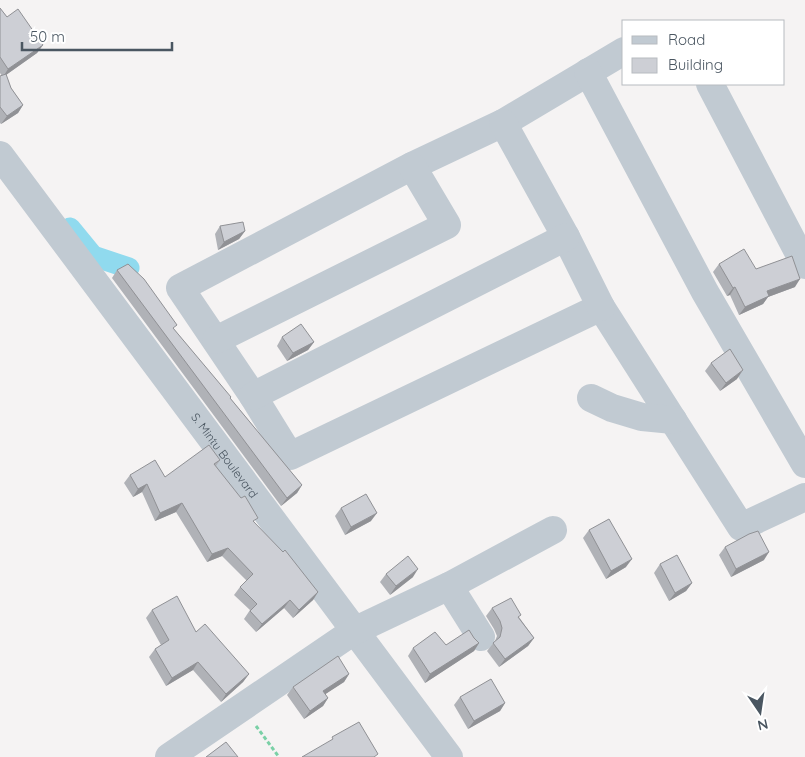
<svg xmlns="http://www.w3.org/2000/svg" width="805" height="757" font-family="Quicksand,sans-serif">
	<rect width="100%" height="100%" fill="#f5f3f3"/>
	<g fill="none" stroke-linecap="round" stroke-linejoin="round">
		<polyline stroke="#90daee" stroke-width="21" points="70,228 93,256 129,268"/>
		<polyline stroke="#7ad0a6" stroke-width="3" stroke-dasharray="4 2.5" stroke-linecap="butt" points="256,726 279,757"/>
		<g stroke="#c1cad2" stroke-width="28">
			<polyline points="624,51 503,123 412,166 180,288 253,396 290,456 601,307 741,527 805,497"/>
			<polyline points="588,72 705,292 805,464"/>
			<polyline points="710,84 805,265"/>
			<polyline points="503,123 566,237 601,307"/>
			<path id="s1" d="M 0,155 L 449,757"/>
			<polyline points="216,340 447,225 412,166"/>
			<polyline points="253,396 566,237"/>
			<polyline points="591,398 612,408 642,417 673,420"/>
			<polyline points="449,586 481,637"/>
			<polyline points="169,757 354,631 449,586 553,530"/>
		</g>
	</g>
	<g fill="#b0b2b7">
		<polygon points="0,8 7,17 43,45 37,53 6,75 11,88 23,105 18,113 1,124 0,123 0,76 2,76 0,73"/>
		<polygon points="220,226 245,231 239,239 218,250 215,234"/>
		<polygon points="719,264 756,269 795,287 768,297 763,304 739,315 730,295 727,296 713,272"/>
		<polygon points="117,270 174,329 230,398 302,485 297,493 281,506 112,278"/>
		<polygon points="282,337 314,342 308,350 287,361 277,346"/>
		<polygon points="711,363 737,379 720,391 705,371"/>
		<polygon points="220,460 216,466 255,523 318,592 313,600 293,618 284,608 256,632 244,619 250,610 234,595 240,587 247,581 222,556 207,562 176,512 155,521 142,492 133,497 124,483 130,475 165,477"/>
		<polygon points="341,508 371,521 345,535 335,516"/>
		<polygon points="589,530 626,567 606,579 583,538"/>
		<polygon points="725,547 764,560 731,577 719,555"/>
		<polygon points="660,564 692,583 686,591 669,601 654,573"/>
		<polygon points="386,574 413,577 390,595 380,582"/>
		<polygon points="492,608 519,617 534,638 528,646 499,667 487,651 495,641 497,636 494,629 486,616"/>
		<polygon points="152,610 196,632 249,674 243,682 221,702 193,670 166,686 149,657 155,649 161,645 146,618"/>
		<polygon points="474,638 479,643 474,651 425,683 408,656 413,648 446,645"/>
		<polygon points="349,674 344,682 325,694 328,698 323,706 304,719 287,695 293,687"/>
		<polygon points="460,697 505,703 500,711 468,729 454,705"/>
	</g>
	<g fill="#909195">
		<polygon points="43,45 37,53 3,77 8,69"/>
		<polygon points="23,105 18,113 1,124 7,116"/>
		<polygon points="245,231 239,239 218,250 224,242"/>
		<polygon points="800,279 795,287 768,297 763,304 739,315 745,307 767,291"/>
		<polygon points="735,287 730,295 727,296 733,288"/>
		<polygon points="314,342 308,350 287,361 293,353"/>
		<polygon points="743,370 737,379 720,391 726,383"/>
		<polygon points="147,484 142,492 133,497 138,489"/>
		<polygon points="302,485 297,493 281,506 287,498"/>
		<polygon points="182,503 176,512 155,521 160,513"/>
		<polygon points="377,513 371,521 345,535 351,527"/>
		<polygon points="228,548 222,556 207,562 212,554"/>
		<polygon points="769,552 764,560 731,577 736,569"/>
		<polygon points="632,559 626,567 606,579 611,571"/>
		<polygon points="418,569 413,577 390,595 396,586"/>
		<polygon points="692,583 686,591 669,601 675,593"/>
		<polygon points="318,592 313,600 293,618 299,610"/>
		<polygon points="290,600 284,608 256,632 262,624"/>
		<polygon points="534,638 528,646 499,667 505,659"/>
		<polygon points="479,643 474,651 425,683 430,674"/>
		<polygon points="198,662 193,670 166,686 172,678"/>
		<polygon points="249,674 243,682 221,702 226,694"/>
		<polygon points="349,674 344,682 318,699 323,691"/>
		<polygon points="328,698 323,706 304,719 310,711"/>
		<polygon points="505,703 500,711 468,729 474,721"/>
	</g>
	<g fill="#cdcfd5" stroke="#909195">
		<polygon points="0,8 7,17 18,9 43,45 8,69 0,57"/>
		<polygon points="6,74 11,88 23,105 7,116 0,107 0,76"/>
		<polygon points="243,222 245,231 224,242 220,226"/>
		<polygon points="744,249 756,269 792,256 800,279 767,291 769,296 745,307 735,287 733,288 719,264"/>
		<polygon points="128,264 144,279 177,325 173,328 231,397 230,398 302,485 287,498 117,270"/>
		<polygon points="301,324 314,342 293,353 282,337"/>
		<polygon points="730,349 743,370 726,383 711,363"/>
		<polygon points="209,445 220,460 214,464 241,498 245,496 258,518 253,521 283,552 285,550 318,592 299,610 290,600 262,624 250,611 257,604 240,587 253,574 228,548 212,554 182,503 160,513 147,484 138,489 130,475 155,460 165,477"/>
		<polygon points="366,494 377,513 351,527 341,508"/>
		<polygon points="609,519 632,559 611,571 589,530"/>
		<polygon points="758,531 769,552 736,569 725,547 749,534"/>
		<polygon points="677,555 692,583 675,593 660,564"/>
		<polygon points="408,556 418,569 396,586 386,574"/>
		<polygon points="177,596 196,632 205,624 249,674 226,694 198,662 172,678 155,649 169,640 152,610"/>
		<polygon points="511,598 521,615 518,617 534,638 505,659 493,643 500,637 502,628 500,621 492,608"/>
		<polygon points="469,630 474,638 479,643 430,674 413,648 435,632 446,645"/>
		<polygon points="338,656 349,674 323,691 328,698 310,711 293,687"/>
		<polygon points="491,679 505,703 474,721 460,697"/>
		<polygon points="359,722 378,754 374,757 302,757 333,739 332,737"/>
		<polygon points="226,742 238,757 206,757"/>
	</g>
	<g text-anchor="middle" stroke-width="5" stroke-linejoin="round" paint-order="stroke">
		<g font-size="12" fill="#4a5661" stroke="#fff">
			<text dy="4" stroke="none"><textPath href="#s1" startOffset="375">S. Mintu Boulevard</textPath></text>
		</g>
	</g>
	<rect x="622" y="20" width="162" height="65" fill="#ffffff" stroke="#b7bbc0"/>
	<rect x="632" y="36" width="25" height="8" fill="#c1cad2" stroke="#b7bbc0"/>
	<text x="668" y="45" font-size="15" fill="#4a5661">Road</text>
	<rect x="632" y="58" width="25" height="15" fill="#cdcfd5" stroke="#b7bbc0"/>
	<text x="668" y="70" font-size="15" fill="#4a5661">Building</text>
	<g transform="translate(760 712) rotate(167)" stroke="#ffffff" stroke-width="4" paint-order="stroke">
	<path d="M0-4L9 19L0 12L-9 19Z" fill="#4a5661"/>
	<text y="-8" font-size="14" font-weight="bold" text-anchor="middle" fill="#4a5661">N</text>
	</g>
	<path d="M22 42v8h150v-8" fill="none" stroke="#4a5661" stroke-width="2.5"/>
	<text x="30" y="42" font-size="15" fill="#4a5661" stroke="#ffffff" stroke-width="4" paint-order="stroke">50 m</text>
</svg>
